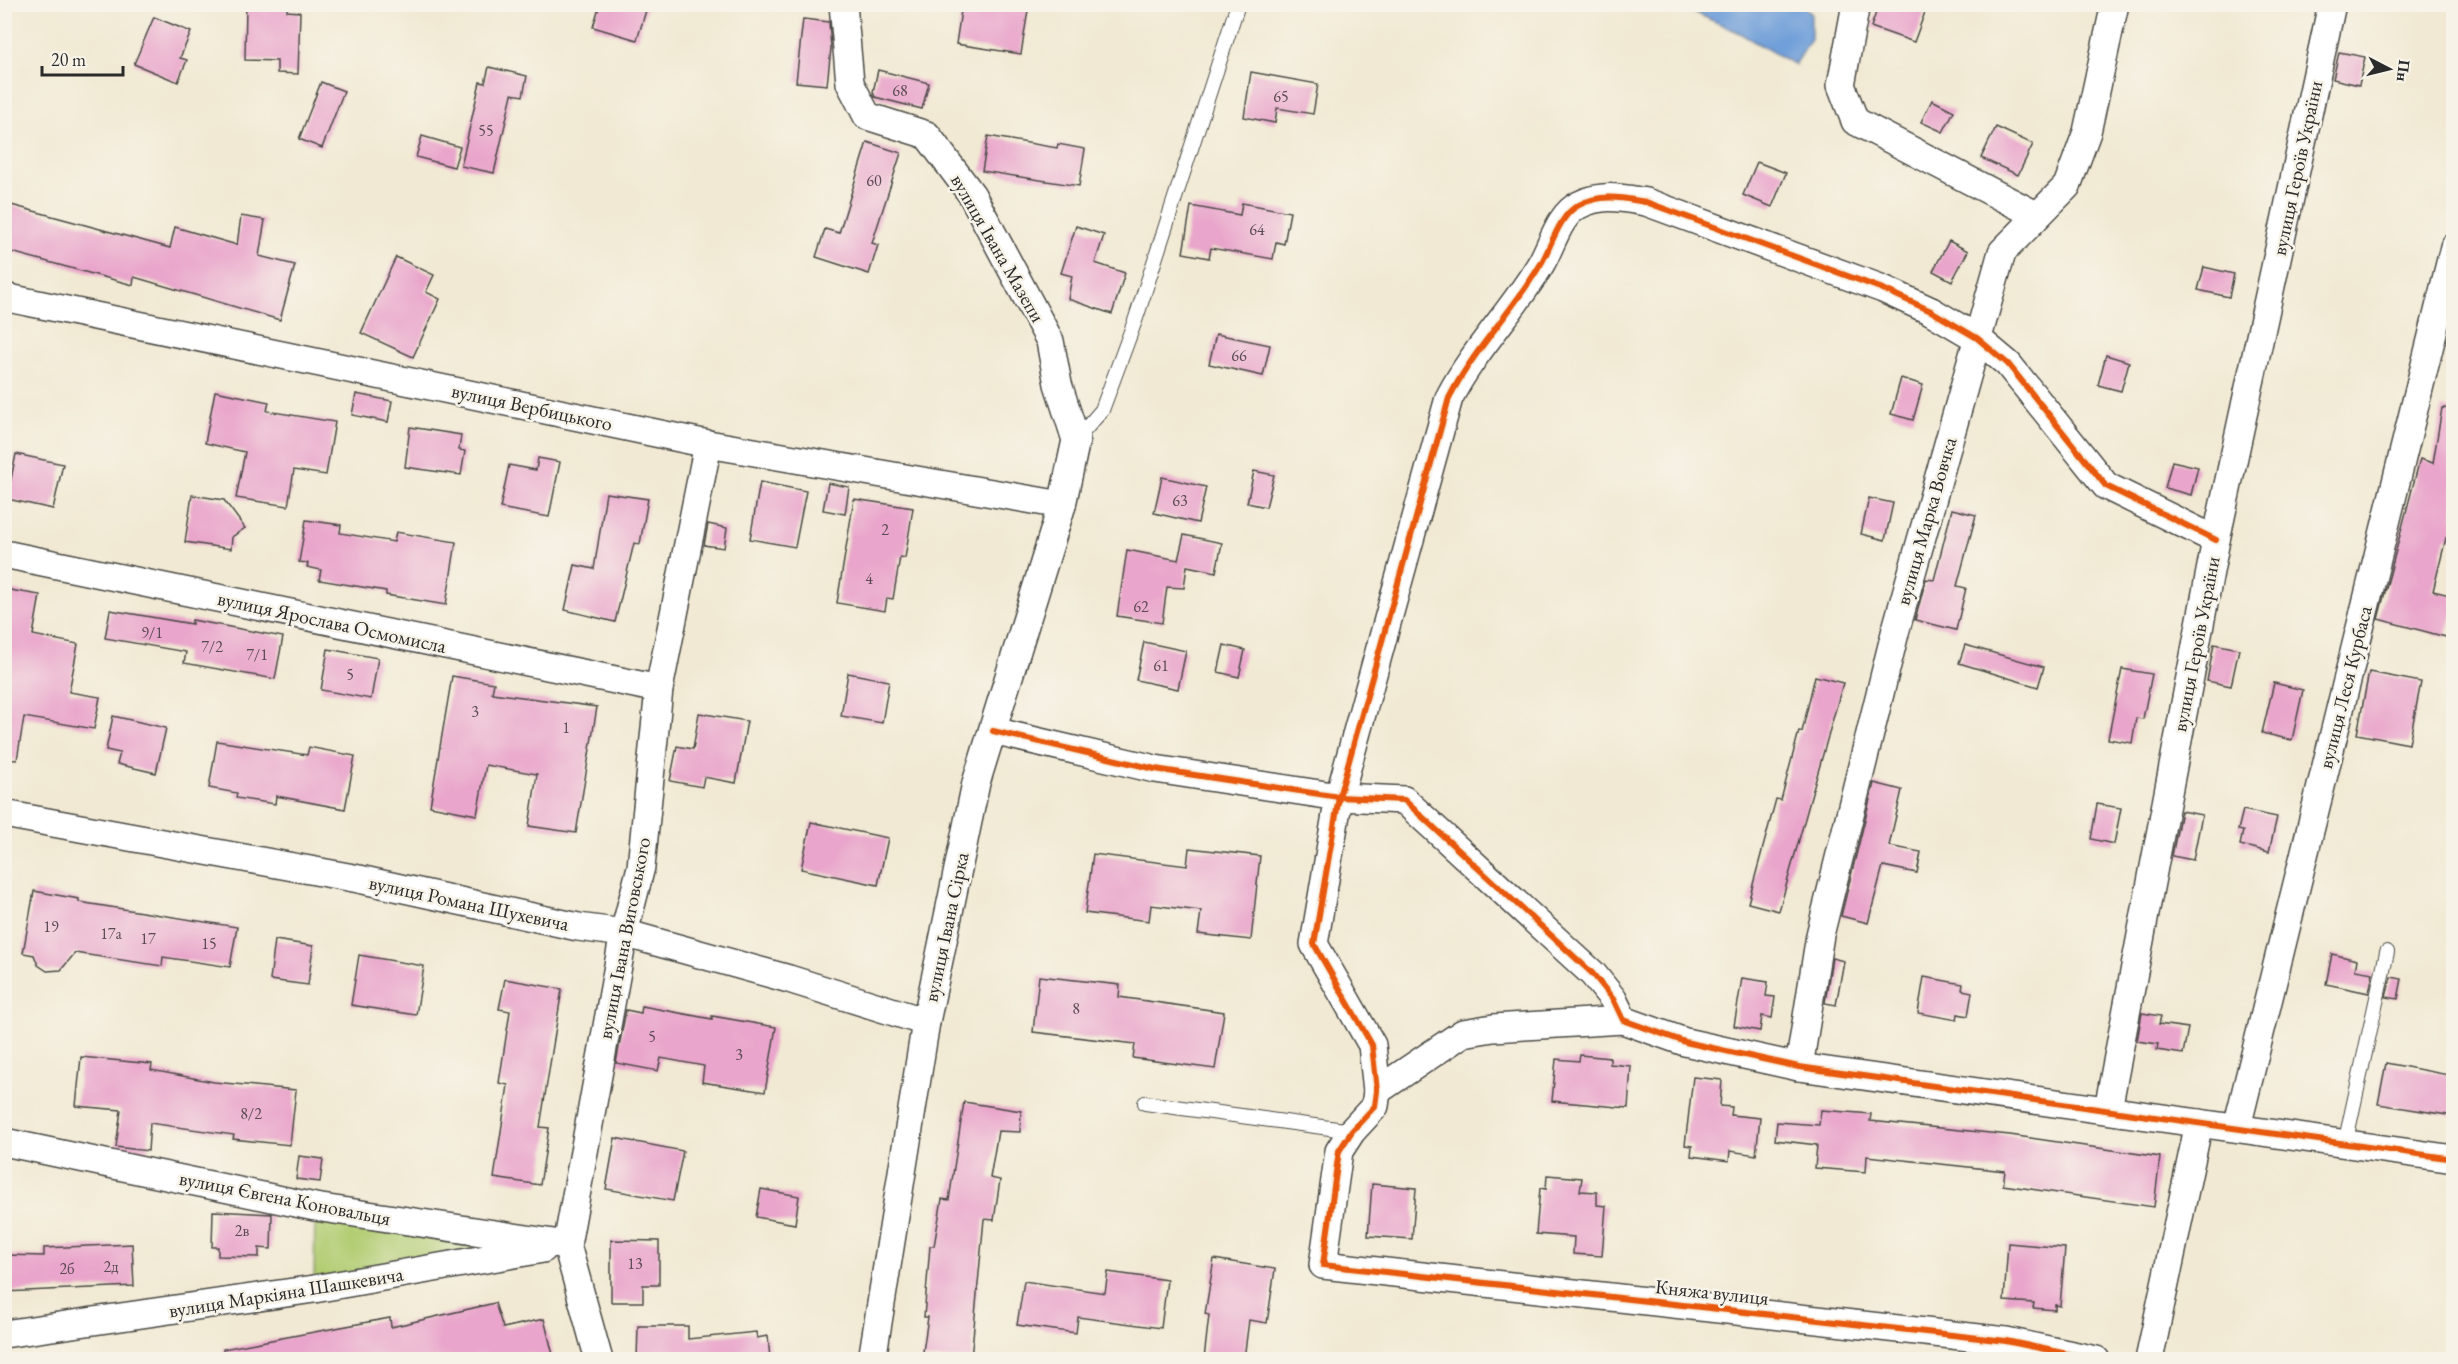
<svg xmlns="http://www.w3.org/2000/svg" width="2458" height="1364" font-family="'EB Garamond',serif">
	<rect width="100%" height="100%" fill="#f7f3e8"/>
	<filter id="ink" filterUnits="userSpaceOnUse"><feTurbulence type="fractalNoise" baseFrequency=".0167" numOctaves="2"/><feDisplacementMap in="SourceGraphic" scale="12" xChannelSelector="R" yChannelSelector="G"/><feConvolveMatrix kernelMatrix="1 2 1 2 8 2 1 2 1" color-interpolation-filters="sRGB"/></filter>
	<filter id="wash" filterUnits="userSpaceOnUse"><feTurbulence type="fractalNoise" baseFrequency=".008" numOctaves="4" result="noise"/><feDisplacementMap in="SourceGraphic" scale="24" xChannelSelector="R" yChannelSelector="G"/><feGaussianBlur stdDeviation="1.35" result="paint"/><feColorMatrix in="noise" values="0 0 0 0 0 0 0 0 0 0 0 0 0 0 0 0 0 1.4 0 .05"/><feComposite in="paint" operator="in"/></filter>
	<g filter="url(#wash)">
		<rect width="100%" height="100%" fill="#f1e9d3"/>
		<polygon fill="#b1cc71" stroke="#6e7c4e" stroke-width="1.5" points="315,1207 567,1245 314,1289"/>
		<polygon fill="#6f9fd9" stroke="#4d6582" stroke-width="1.5" points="1678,5 1803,5 1811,13 1811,39 1795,65 1736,31"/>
		<g id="blocks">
			<g fill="#e9a5cb">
				<polygon points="246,4 287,4 287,11 300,12 298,74 277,73 277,61 245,60"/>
				<polygon points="600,4 648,4 637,40 593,27"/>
				<polygon points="962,4 1029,4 1021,54 956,44"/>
				<polygon points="1879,4 1928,4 1914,42 1871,27"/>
				<polygon points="154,17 191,32 180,58 187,60 178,82 134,64"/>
				<polygon points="803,19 829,22 831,48 827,85 796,82"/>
				<polygon points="2339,52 2365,57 2359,85 2333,79"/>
				<polygon points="489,67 527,76 523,96 512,94 494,173 461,166 480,82 485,83"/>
				<polygon points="878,70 929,83 922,109 875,97 873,92"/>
				<polygon points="1251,72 1318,84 1313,114 1277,108 1275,123 1244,117"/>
				<polygon points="321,82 344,91 322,148 299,139"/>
				<polygon points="1932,100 1954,111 1943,132 1921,122"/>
				<polygon points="1996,127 2033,144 2018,175 1981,158"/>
				<polygon points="422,136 460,147 454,167 416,157"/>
				<polygon points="988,136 1057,148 1058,144 1085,149 1079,186 982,171"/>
				<polygon points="867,142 901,153 872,243 878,245 869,274 816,257 825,229 839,233"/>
				<polygon points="1757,162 1786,173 1772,207 1743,195"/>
				<polygon points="4,203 170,248 175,227 237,245 241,216 265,220 259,256 295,265 280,320 134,277 133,285 4,250"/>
				<polygon points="1242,203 1290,212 1284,244 1276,242 1273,259 1211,248 1209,258 1183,253 1191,206 1240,215"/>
				<polygon points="1076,226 1104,235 1095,263 1125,273 1112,314 1068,299 1072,276 1061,273"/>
				<polygon points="1949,241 1968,251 1952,281 1933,271"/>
				<polygon points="396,257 434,275 426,292 440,299 413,357 361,333"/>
				<polygon points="2204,267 2234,274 2229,297 2198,290"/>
				<polygon points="1216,334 1270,345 1263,376 1209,364"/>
				<polygon points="2106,355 2129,362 2121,391 2098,385"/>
				<polygon points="1901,378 1923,385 1913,420 1891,414"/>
				<polygon points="215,391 269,402 267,411 335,422 326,475 294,470 288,506 236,498 245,452 205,443"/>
				<polygon points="356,394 392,401 388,422 352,415"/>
				<polygon points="2442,408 2454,409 2454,540 2446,538 2433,591 2454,596 2454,610 2446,637 2378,619 2420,459 2433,463"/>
				<polygon points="410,427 461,435 459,450 465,451 461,475 405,467"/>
				<polygon points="16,454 63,464 53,509 7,499"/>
				<polygon points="538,458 560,462 549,517 500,508 509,465 536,470"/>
				<polygon points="2172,461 2198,467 2191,495 2165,488"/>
				<polygon points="1254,471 1274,475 1266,507 1247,503"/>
				<polygon points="1162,477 1206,487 1198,523 1154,513"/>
				<polygon points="760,482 806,491 795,547 750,539"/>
				<polygon points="828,483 849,487 845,514 823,510"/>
				<polygon points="606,493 648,499 640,544 634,543 615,622 565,610 575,565 594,569"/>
				<polygon points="192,495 224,500 245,528 232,537 231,549 185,542"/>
				<polygon points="1869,498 1893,503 1885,540 1861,534"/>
				<polygon points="854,499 913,508 905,558 900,557 893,599 887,598 885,611 837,603"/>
				<polygon points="1952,509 1976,515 1957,586 1966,588 1956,630 1915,620 1926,579 1934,580"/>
				<polygon points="306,520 341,525 340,533 394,542 396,532 456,542 446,605 386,595 386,591 319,580 321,570 307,567 308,563 299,562"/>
				<polygon points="708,524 727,528 724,548 704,545"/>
				<polygon points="1184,535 1222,543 1216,572 1187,566 1184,588 1167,587 1162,623 1117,616 1127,550 1178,560"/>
				<polygon points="4,589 40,595 33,635 78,644 69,692 100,697 94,729 24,717 17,760 4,759"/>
				<polygon points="110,610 192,624 192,620 283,637 275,679 184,663 186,652 105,638"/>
				<polygon points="1144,642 1186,651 1178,689 1136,680"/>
				<polygon points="2214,644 2239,649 2231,686 2207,681"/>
				<polygon points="1224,645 1245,650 1239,677 1218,672"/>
				<polygon points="1965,645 2044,667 2038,687 1959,663"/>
				<polygon points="328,649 378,658 371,699 321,690"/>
				<polygon points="2122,669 2152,674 2143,719 2136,718 2132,743 2108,739"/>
				<polygon points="2369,672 2421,682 2409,744 2357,734"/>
				<polygon points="848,673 889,681 882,723 841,716"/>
				<polygon points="452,676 494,683 492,693 597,707 576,833 529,826 537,774 486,765 477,815 430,806"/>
				<polygon points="1815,676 1843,683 1779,911 1748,903 1776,799 1781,800 1799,731 1802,732"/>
				<polygon points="2274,683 2303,690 2292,740 2262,733"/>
				<polygon points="699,713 747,721 736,783 704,777 702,787 670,781 677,746 693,749"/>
				<polygon points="113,716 166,728 156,773 117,764 120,753 106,750"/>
				<polygon points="217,741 307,755 309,747 355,756 345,809 276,796 275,804 236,798 237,793 209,788"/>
				<polygon points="1874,783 1902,790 1889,846 1921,852 1917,873 1883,866 1868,923 1841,916"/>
				<polygon points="2097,804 2121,808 2114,844 2091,839"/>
				<polygon points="2243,810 2277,817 2269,852 2240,845 2243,831 2238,830"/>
				<polygon points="2181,811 2202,815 2193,860 2172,856"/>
				<polygon points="811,822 888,838 878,885 801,869"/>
				<polygon points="1189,848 1260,856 1251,940 1198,934 1201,911 1151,905 1149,921 1085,913 1093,854 1187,866"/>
				<polygon points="34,891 79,899 79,902 237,927 230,967 163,957 162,966 75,953 61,970 47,971 38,965 34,955 23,953"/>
				<polygon points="275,940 313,946 308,985 270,980"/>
				<polygon points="2332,954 2357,960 2355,970 2373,973 2369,993 2326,984"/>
				<polygon points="359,955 424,966 416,1015 351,1005"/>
				<polygon points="1832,958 1844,961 1836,1005 1825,1003"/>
				<polygon points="1039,976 1120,985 1119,997 1224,1012 1215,1069 1133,1058 1135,1044 1033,1032"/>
				<polygon points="1924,977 1963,984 1962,990 1972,992 1968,1016 1958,1014 1957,1020 1918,1013"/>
				<polygon points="2391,977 2402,979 2398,999 2386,997"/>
				<polygon points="1742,978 1768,982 1766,996 1775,997 1772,1018 1762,1016 1760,1031 1734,1026"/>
				<polygon points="505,979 562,989 540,1127 549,1128 540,1185 494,1178 508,1085 499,1083 510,1011 499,1009"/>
				<polygon points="642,1006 712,1019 712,1016 776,1027 765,1092 702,1082 704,1066 661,1058 658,1071 616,1063 626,1010 641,1013"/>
				<polygon points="2142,1013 2161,1016 2159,1024 2188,1028 2183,1054 2157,1050 2158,1044 2137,1041"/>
				<polygon points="1580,1055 1610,1058 1610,1064 1631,1066 1628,1108 1552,1101 1556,1059 1579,1061"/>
				<polygon points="81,1057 152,1064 151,1070 214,1082 296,1090 290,1145 233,1139 234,1135 150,1123 148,1151 116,1147 121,1110 76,1106"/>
				<polygon points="2386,1063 2454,1076 2454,1116 2378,1104"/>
				<polygon points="1693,1077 1722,1080 1720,1106 1732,1107 1731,1115 1760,1118 1756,1155 1730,1151 1729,1161 1691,1156 1692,1146 1685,1145"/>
				<polygon points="964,1102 1021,1111 1020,1132 998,1131 990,1178 1000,1180 994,1220 984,1219 971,1359 922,1359 928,1317 924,1317 930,1246 934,1246 942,1199 949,1200"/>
				<polygon points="1821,1110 1871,1114 1870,1121 2010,1135 2160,1157 2154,1207 2003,1185 2005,1171 1867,1156 1866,1172 1815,1168 1817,1145 1775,1140 1777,1122 1819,1125"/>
				<polygon points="615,1138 683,1151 673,1201 606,1189"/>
				<polygon points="299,1156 323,1159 320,1182 296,1179"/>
				<polygon points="1547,1175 1582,1178 1580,1191 1597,1192 1597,1205 1606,1206 1602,1256 1573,1254 1574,1237 1536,1234 1540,1188 1546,1189"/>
				<polygon points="1372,1184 1416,1188 1412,1239 1368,1236"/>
				<polygon points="761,1189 799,1196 795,1224 756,1217"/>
				<polygon points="213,1211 272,1214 271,1249 259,1248 259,1257 218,1256 218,1247 212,1247"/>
				<polygon points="611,1240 659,1241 659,1285 643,1285 643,1302 611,1302"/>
				<polygon points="2008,1243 2065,1248 2060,1306 2055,1305 2055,1310 2033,1308 2034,1303 2004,1301"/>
				<polygon points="132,1244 134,1286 4,1292 4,1255 44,1256 44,1248"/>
				<polygon points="1214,1259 1275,1269 1267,1323 1249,1320 1244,1359 1204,1359 1209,1315 1205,1314"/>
				<polygon points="1108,1272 1167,1280 1161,1328 1078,1317 1076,1333 1017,1325 1024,1281 1105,1293"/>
				<polygon points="495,1303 503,1328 544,1319 554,1359 224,1359 223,1349 390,1318 391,1327"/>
				<polygon points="638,1326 688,1326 688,1339 756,1332 757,1338 768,1336 770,1359 637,1359"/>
			</g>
		</g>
	</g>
	<g filter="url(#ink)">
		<use href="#blocks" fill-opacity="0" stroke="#494844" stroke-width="1.5"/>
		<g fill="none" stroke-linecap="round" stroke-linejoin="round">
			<g stroke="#494844" stroke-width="16">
				<g id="service">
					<polyline points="1076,440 1102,410 1136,318 1238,4"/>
					<polyline points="1145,1103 1352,1131"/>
					<polyline points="2345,1144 2387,952"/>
				</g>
			</g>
			<g stroke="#494844" stroke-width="30">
				<g id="minor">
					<polyline points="843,4 850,83 867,116 927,135 972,195 1050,341 1058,384 1076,440 1062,505 976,783 926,1022 872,1360"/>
					<polyline points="1856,4 1841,85 1855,121 2036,215"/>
					<polyline points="4,297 708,444 1062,505"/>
					<polyline points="4,554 659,689"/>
					<polyline points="993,731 1155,769 1339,797 1404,800 1593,974 1613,999 1623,1020 1685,1042 1799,1067 2454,1159"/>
					<polyline points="4,814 359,879 578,927 624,933 789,979 926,1022"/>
					<polyline points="1799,1067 1820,935 1896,629 2002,252 2067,186 2087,132 2115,4"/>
					<polyline points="1377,1091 1463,1033 1493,1028 1623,1020"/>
					<polyline points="2108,1109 2216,540 2332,4"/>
					<polyline points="2237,1127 2454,247"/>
					<polyline points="4,1142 315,1207 567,1245"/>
					<polyline points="4,1334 314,1289 543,1249"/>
					<polyline points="599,1360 567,1245 624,933 641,867 659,689 708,444"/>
					<path d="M 2096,1360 L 2006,1341 L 1323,1265 L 1339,1151 L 1352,1131 L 1375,1106 L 1377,1091 L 1372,1045 L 1314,944 L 1339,797 L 1449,398 C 1474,349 1514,310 1542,262 C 1552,244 1560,214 1579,205 C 1602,193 1622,198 1646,202 L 1883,289 L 1931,311 L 1977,338 L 2008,364 L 2106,486 L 2216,540"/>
					<polyline points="2149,1360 2199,1123"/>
				</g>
			</g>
			<use href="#service" stroke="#fff" stroke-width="14"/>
			<use href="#minor" stroke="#fff" stroke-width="27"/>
			<g stroke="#f7f3e8" stroke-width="10">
				<g id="cycleway">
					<polyline points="993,731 1155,769 1339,797 1404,800 1593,974 1613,999 1623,1020 1685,1042 1799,1067 2454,1159"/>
					<path d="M 2096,1360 L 2006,1341 L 1323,1265 L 1339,1151 L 1352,1131 L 1375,1106 L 1377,1091 L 1372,1045 L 1314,944 L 1339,797 L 1449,398 C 1474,349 1514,310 1542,262 C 1552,244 1560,214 1579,205 C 1602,193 1622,198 1646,202 L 1883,289 L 1931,311 L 1977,338 L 2008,364 L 2106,486 L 2216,540"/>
				</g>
			</g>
			<use href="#cycleway" stroke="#e8590c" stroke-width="6"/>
		</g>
	</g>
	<g text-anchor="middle" stroke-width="5" stroke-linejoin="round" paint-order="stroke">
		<g font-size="16" fill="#5a4a53">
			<text x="900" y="96">68</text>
			<text x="1281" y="102">65</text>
			<text x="486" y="136">55</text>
			<text x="874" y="186">60</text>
			<text x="1257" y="235">64</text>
			<text x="1239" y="361">66</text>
			<text x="1180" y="506">63</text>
			<text x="885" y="535">2</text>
			<text x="869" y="584">4</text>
			<text x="1141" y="612">62</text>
			<text x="152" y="638">9/1</text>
			<text x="212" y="652">7/2</text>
			<text x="257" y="660">7/1</text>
			<text x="1161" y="671">61</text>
			<text x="350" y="680">5</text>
			<text x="475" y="717">3</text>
			<text x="566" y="733">1</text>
			<text x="51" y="932">19</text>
			<text x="111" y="939">17а</text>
			<text x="148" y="944">17</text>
			<text x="209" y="949">15</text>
			<text x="1076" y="1014">8</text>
			<text x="652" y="1042">5</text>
			<text x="739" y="1060">3</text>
			<text x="251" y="1119">8/2</text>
			<text x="242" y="1236">2в</text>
			<text x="635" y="1269">13</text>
			<text x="111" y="1272">2д</text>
			<text x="67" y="1274">2б</text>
		</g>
		<g font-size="20" fill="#2b2b2b" stroke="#f7f3e8">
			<text transform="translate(2297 168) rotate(-78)" y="7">вулиця Героїв України</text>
			<text transform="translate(998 248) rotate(60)" y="7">вулиця Івана Мазепи</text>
			<text transform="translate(532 407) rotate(12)" y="7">вулиця Вербицького</text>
			<text transform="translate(1926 521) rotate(-74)" y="7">вулиця Марка Вовчка</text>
			<text transform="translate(332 622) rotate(12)" y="7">вулиця Ярослава Осмомисла</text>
			<text transform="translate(2196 644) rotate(-79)" y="7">вулиця Героїв України</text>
			<text transform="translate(2345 687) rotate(-76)" y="7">вулиця Леся Курбаса</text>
			<text transform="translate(469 903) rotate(12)" y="7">вулиця Романа Шухевича</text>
			<text transform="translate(946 927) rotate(-78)" y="7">вулиця Івана Сірка</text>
			<text transform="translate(624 938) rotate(-79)" y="7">вулиця Івана Виговського</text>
			<text transform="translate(285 1198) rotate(11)" y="7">вулиця Євгена Коновальця</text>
			<text transform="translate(286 1292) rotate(-9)" y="7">вулиця Маркіяна Шашкевича</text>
			<text transform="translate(1712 1292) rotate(6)" y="7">Княжа вулиця</text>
		</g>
	</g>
	<rect width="2458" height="1364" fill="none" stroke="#f7f3e8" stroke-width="24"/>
	<g transform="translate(2389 69) rotate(97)" stroke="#f7f3e8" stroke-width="4.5" paint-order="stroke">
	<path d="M0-4.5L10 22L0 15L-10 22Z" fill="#2b2b2b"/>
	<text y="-9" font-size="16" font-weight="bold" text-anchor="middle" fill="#2b2b2b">Пн</text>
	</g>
	<path d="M42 66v9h81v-9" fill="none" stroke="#2b2b2b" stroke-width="3"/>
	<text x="51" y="66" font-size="18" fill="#2b2b2b" stroke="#f7f3e8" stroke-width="4.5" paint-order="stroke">20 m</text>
</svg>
